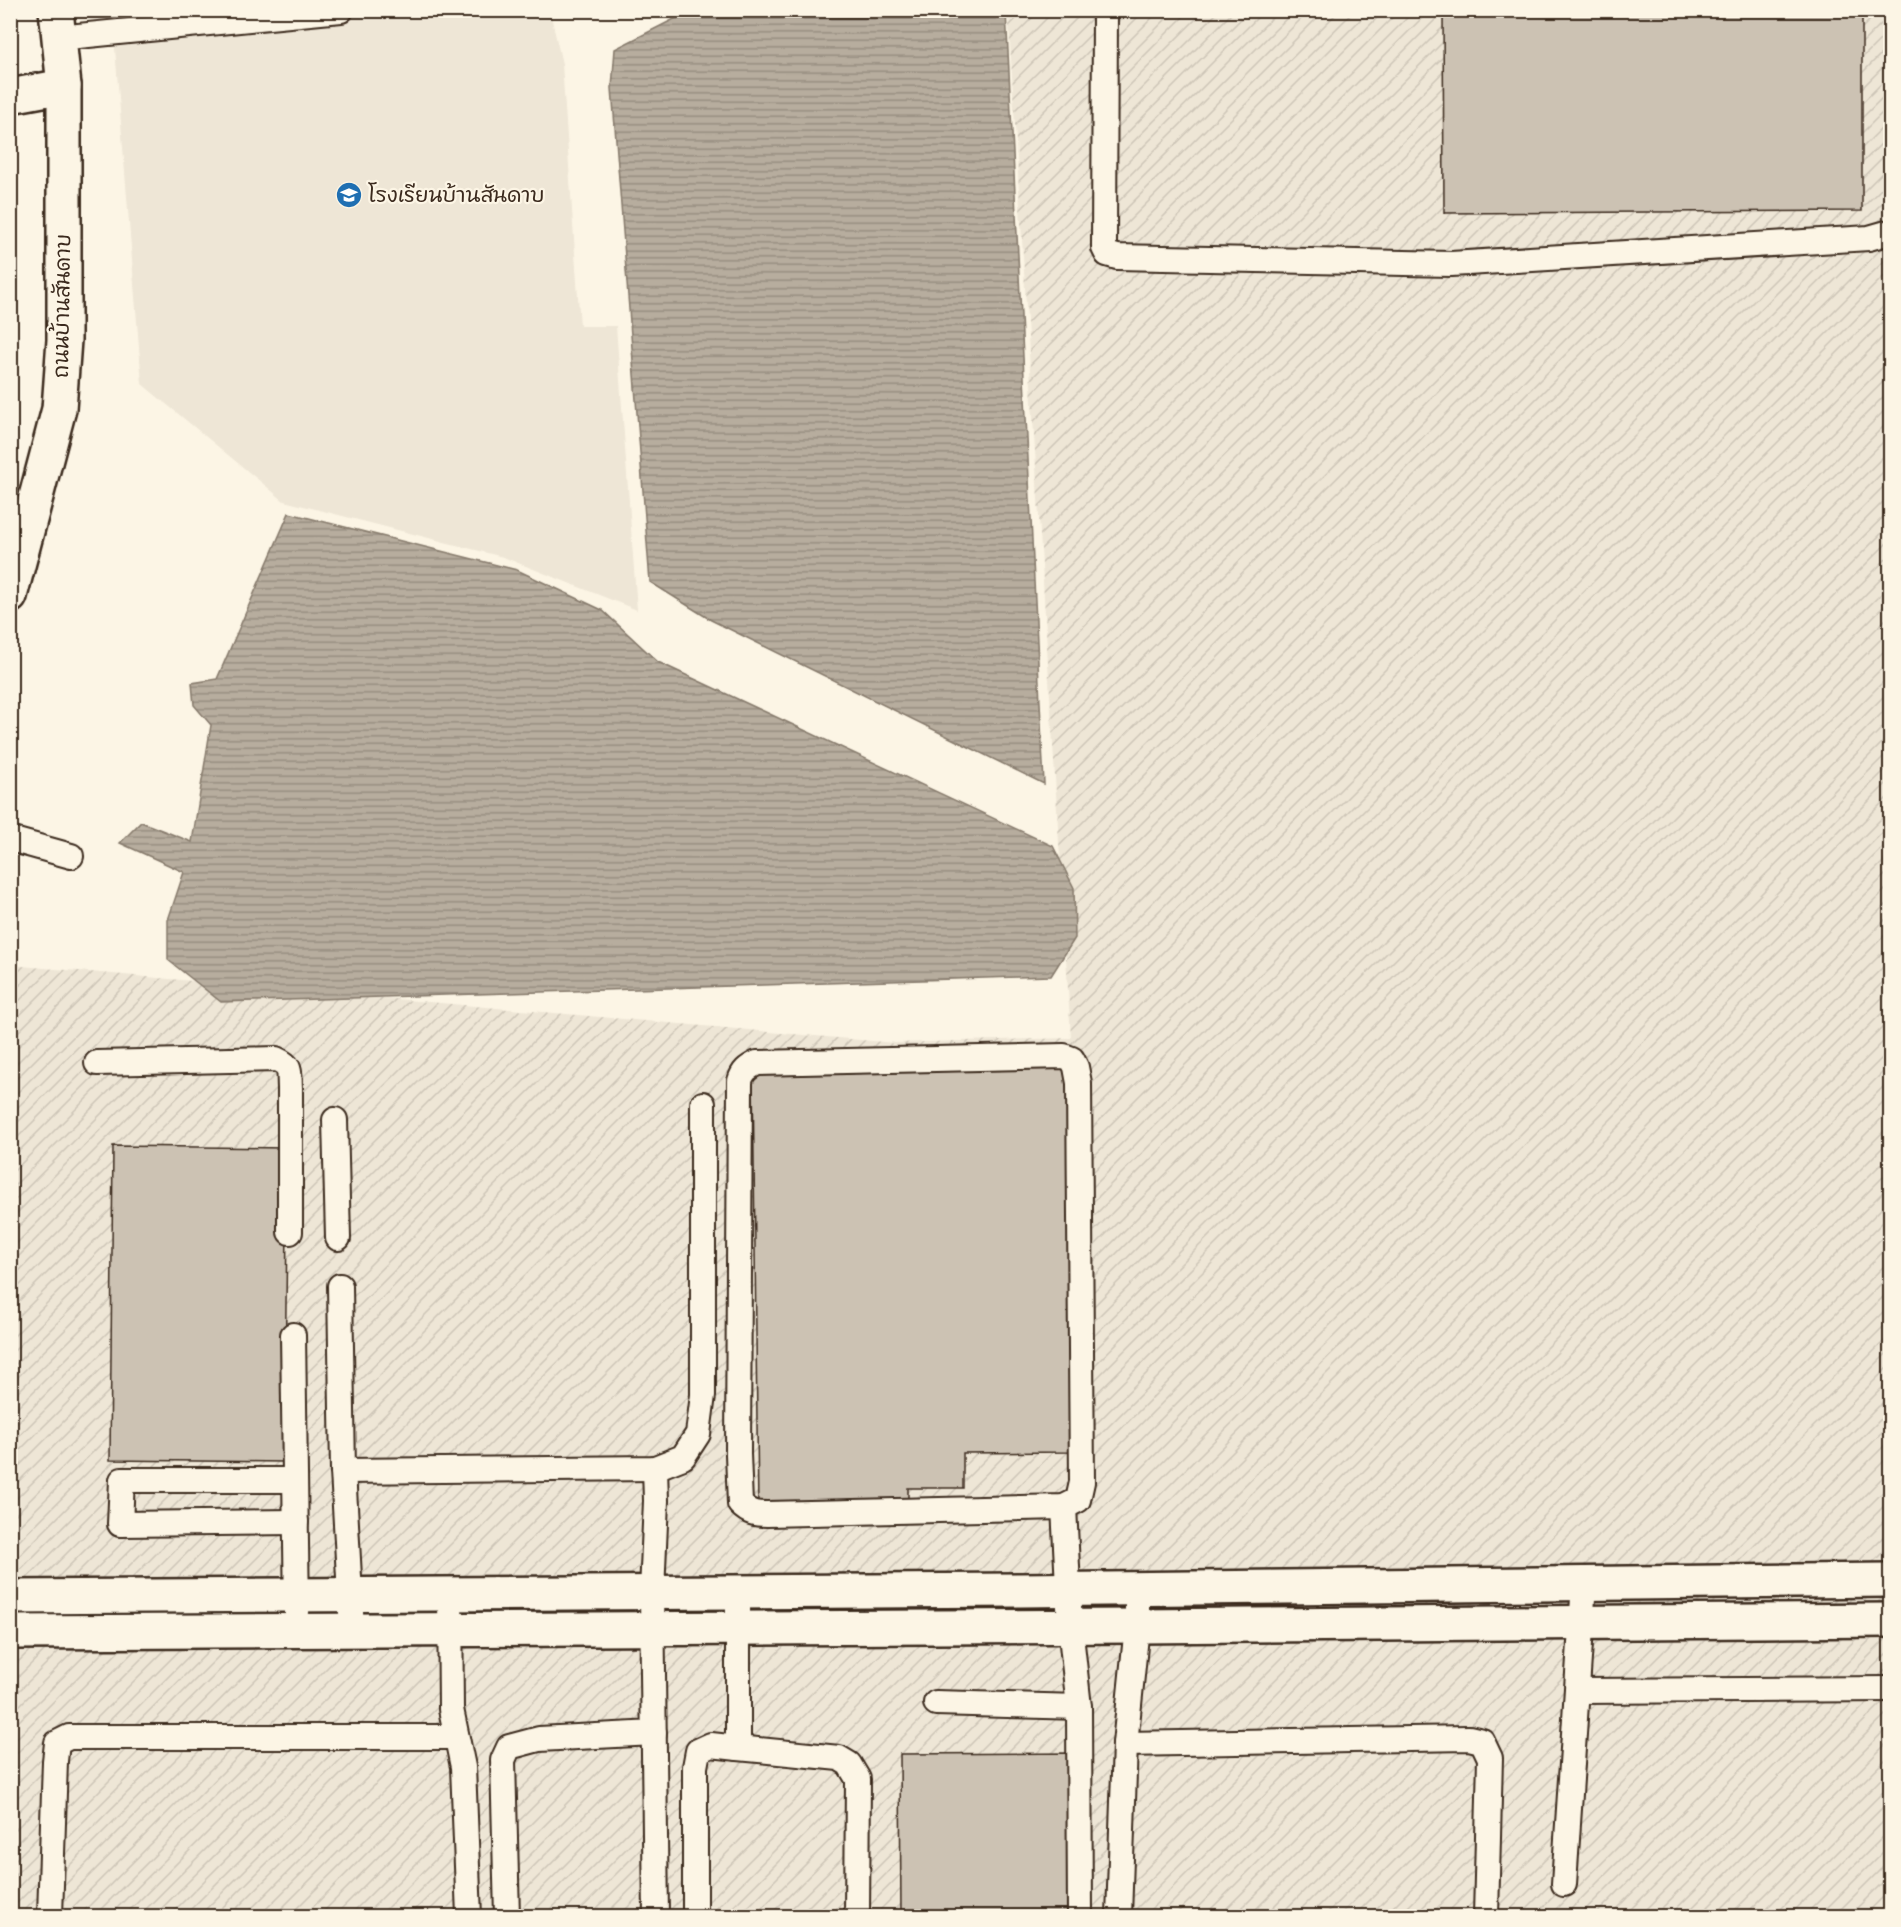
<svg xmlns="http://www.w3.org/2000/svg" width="1901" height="1927" font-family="Kalam,'Playpen Sans Thai',sans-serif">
	<defs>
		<pattern id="industrial-furrows" width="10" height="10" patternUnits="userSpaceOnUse" patternTransform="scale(1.5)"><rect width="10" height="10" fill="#eee6d6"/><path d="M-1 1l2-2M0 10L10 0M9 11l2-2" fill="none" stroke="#cdc5b7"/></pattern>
		<pattern id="water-rules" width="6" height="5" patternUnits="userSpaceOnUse" patternTransform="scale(1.5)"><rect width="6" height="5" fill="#b7ad9e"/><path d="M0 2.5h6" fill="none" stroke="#968d80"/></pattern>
	</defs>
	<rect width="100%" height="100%" fill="#fcf5e5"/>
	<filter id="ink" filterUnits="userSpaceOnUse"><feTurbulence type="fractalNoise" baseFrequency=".0167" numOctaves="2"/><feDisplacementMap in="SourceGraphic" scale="12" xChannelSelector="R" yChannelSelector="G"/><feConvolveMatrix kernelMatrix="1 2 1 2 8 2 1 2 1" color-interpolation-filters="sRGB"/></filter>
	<g filter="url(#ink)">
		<polygon fill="#eee6d6" points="112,11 550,11 562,64 580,326 616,326 637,610 503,557 284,501 142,384"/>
		<polygon fill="url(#industrial-furrows)" points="1008,11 1890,11 1890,1916 11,1916 10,965 895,1043 1071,1038"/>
		<g fill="url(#water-rules)" stroke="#85796b" stroke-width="1.5">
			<polygon points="690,11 1006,11 1044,784 711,620 650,582 612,88 615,49"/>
			<polygon points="289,513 517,570 602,610 658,662 1053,846 1074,888 1075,938 1051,976 221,1002 168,960 168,920 184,872 120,843 141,822 192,842 211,725 194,705 192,683 217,679"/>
		</g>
		<g fill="#ccc2b3" stroke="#3b2a1e" stroke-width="1.5">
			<polygon points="1443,10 1862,10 1862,211 1444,213"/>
			<polygon points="1068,1068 1072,1452 963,1453 963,1488 908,1488 908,1508 758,1510 753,1072"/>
			<polygon points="113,1146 288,1148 284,1462 110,1460"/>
			<polygon points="1075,1753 1076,1916 901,1916 900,1754"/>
		</g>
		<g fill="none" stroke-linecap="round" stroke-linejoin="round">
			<g stroke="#3b2a1e" stroke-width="28">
				<g id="service">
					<polyline points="1105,10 1104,248 1107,254 1117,257 1451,264 1869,238 1890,232"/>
					<polyline points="58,38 341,10"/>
					<polyline points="10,839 71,856"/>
					<path d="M 1064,1056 L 1072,1059 L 1076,1067 L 1079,1083 L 1082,1482 L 1078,1500 L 1064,1507 L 767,1514 C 755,1514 749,1513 740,1504 L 738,1454 L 740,1081 C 743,1071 747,1068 757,1063 Z"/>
					<path d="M 97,1063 L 276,1059 C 292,1066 289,1071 290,1088 L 290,1232"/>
					<polyline points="335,1120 338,1238"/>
					<polyline points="340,1286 343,1471 352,1630"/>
					<polyline points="293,1335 297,1612"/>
					<polyline points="655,1468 656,1501 652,1592 656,1916"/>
					<polyline points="343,1471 655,1468 683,1457 698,1434 703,1395 703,1104"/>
					<polyline points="295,1480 122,1480 120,1524 296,1522"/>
					<polyline points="1064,1507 1070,1626 1079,1707 1080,1916"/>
					<polyline points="738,1592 738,1748 839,1758 849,1764 858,1779 857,1916"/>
					<polyline points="450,1594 451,1709 463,1767 469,1916"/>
					<polyline points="1577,1691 1890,1689"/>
					<polyline points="936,1703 1079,1707"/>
					<polyline points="1125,1744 1469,1738 1482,1741 1490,1758 1486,1916"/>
					<polyline points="1564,1884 1584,1583"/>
					<polyline points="50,1916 55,1761 57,1743 69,1737 456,1737"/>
					<polyline points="507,1916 503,1760 509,1747 539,1739 654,1733"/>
					<polyline points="695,1916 695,1767 698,1751 711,1745 738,1748"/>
					<polyline points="1119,1916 1125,1744 1137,1626 1137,1588"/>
				</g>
			</g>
			<g stroke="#3b2a1e" stroke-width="38">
				<g id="minor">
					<polyline points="10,96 64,86"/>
					<polyline points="10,596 59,409 64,340 64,86 56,10"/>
					<polyline points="10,1597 1020,1590 1890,1580"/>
					<polyline points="10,1632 1137,1626 1890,1620"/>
				</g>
			</g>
			<use href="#service" stroke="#fcf5e5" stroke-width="24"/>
			<use href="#minor" stroke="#fcf5e5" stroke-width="33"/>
		</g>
	</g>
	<defs>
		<g id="school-disc" transform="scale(1.35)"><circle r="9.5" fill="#1f6fb2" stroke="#fcf5e5"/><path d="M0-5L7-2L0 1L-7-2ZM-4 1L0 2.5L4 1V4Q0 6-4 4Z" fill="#fff"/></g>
	</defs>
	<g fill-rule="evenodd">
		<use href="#school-disc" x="349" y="195"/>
	</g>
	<g text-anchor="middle" stroke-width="4.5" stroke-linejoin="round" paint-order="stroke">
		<g font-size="21" fill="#3b2a1e" stroke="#fcf5e5" text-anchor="start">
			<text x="368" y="202">โรงเรียนบ้านสันดาบ</text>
		</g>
		<g font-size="21" fill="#3b2a1e" stroke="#fcf5e5">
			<text transform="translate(62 306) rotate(-89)" y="7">ถนนบ้านสันดาบ</text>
		</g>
	</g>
	<rect width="1901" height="1927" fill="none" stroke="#fcf5e5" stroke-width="36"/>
	<rect x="18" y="18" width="1865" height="1891" fill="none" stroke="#3b2a1e" stroke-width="2" filter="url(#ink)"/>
</svg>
